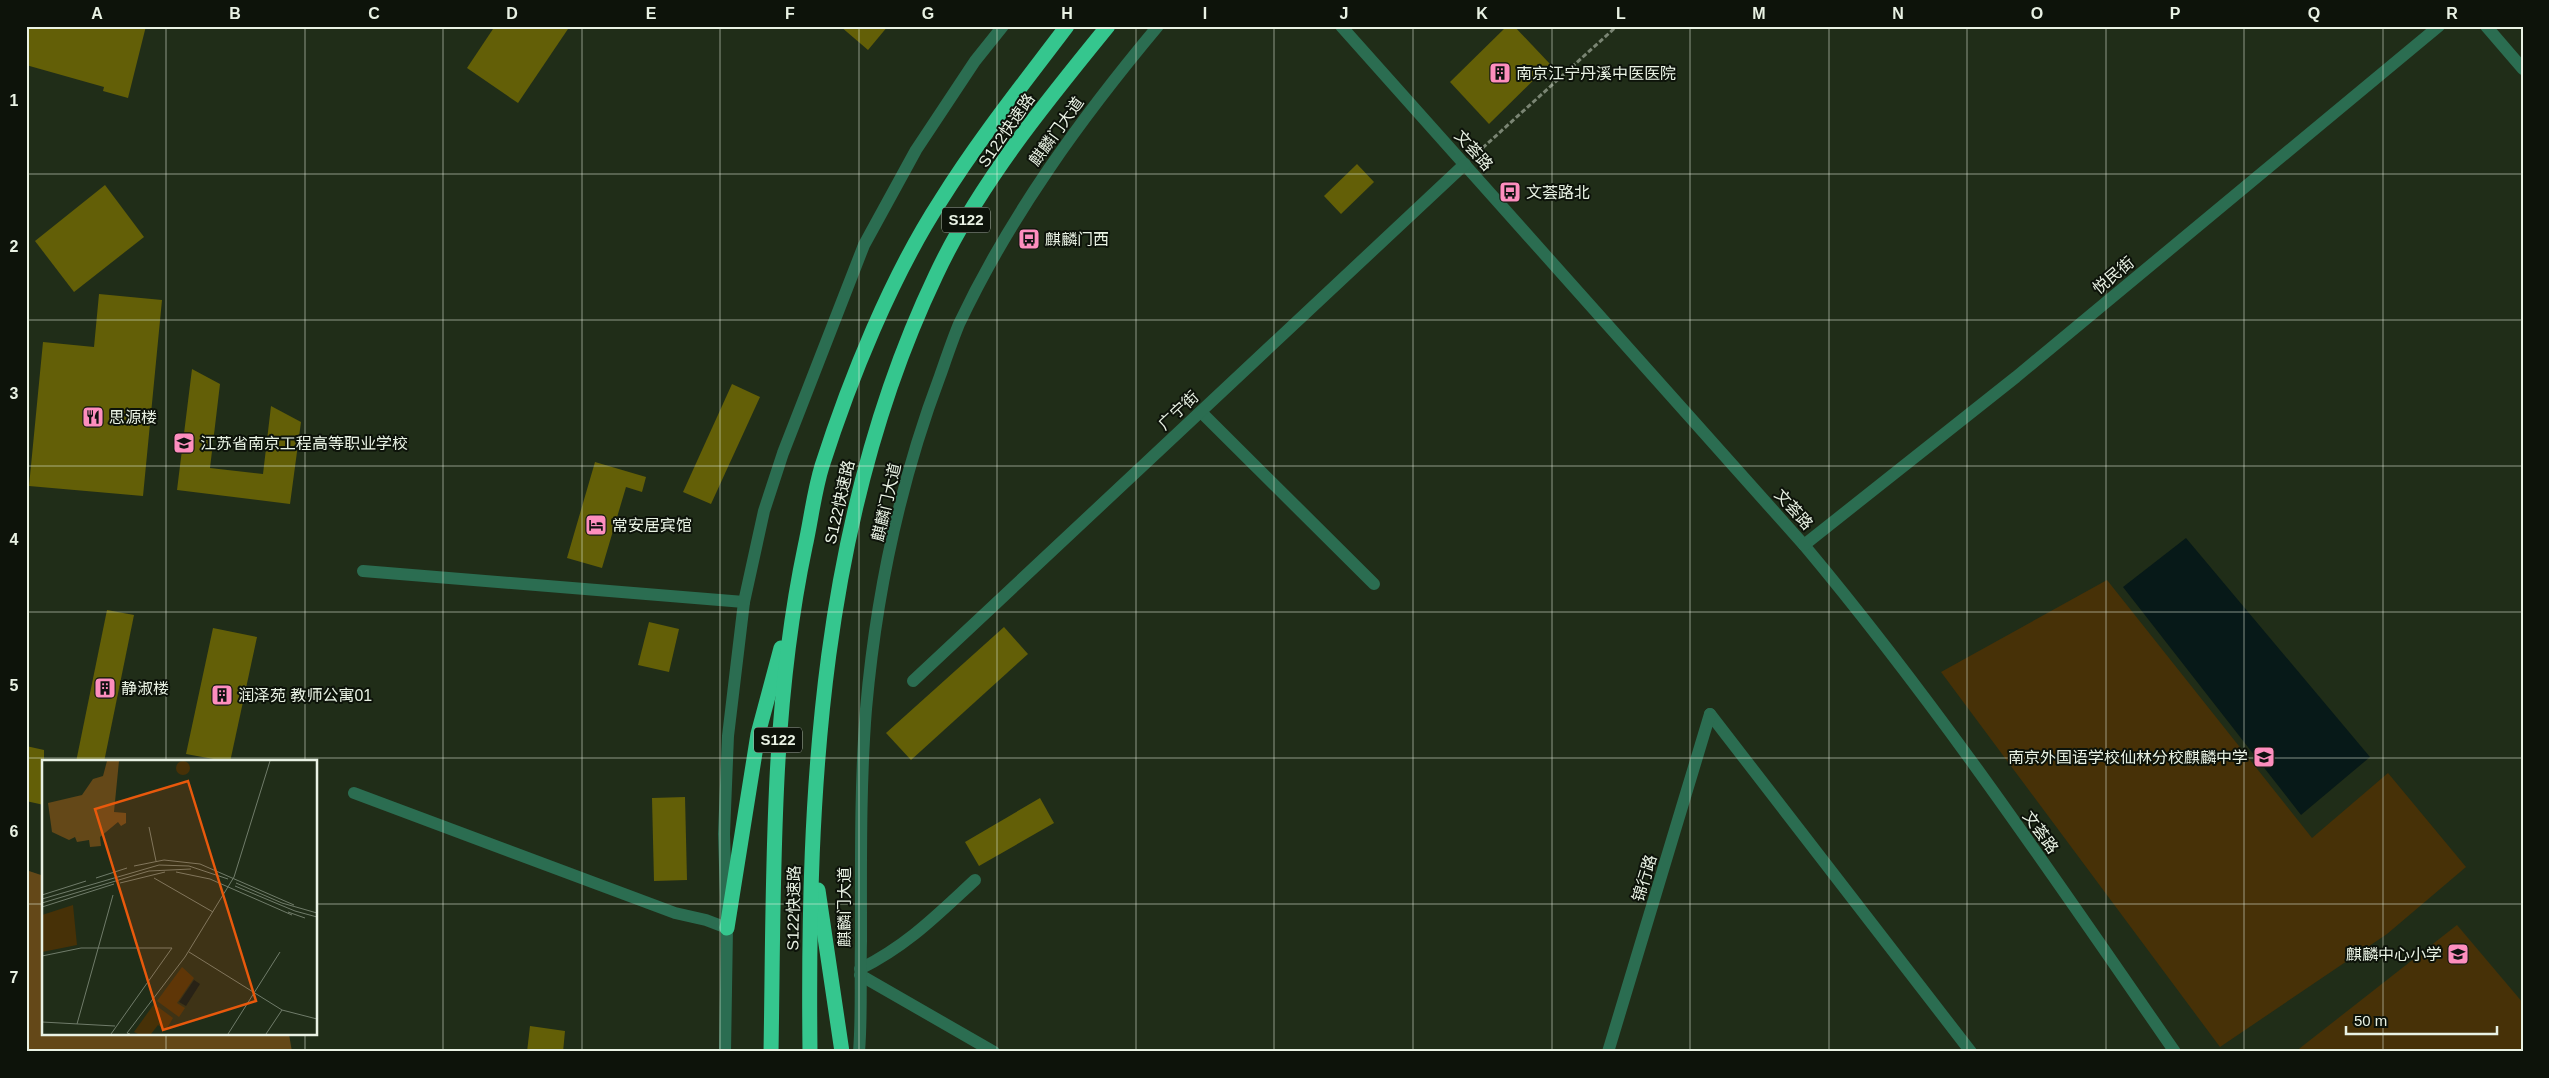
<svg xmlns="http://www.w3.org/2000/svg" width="2549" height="1078" font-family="Helvetica,'Noto Sans SC',sans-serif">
	<rect width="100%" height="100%" fill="#202d18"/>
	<g fill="#473107">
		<polygon points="2107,580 2312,838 2388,773 2466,867 2387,934 2220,1047 1941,672"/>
		<polygon points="2457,925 2523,1003 2523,1052 2295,1052"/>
	</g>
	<polygon fill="#644818" points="26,870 44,876 44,1034 289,1034 292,1052 26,1052"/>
	<polygon fill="#071918" points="2186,538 2370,757 2301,815 2123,587"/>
	<g fill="#635f07">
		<polygon points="26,26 146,26 128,98 103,91 104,87 26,65"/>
		<polygon points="495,26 570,26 518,103 467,68"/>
		<polygon points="840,26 888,26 868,50"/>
		<polygon points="1507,26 1514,26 1550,64 1489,124 1450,82"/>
		<polygon points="1357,164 1374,182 1341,214 1324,196"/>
		<polygon points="105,185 144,237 74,292 35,241"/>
		<polygon points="99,294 162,300 143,496 29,486 43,342 94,347"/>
		<polygon points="192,369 220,384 210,468 263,474 271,406 301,422 290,504 177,490"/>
		<polygon points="732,384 760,397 711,504 683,492"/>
		<polygon points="595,462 646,477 642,492 626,487 602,568 567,558"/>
		<polygon points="107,610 134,615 104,762 76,762"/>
		<polygon points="649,622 679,629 669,672 638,665"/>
		<polygon points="1004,627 1028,654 911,760 886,733"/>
		<polygon points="213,628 257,637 230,762 186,754"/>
		<polygon points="26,746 44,750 44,805 26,801"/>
		<polygon points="685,797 687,880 654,881 652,798"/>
		<polygon points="1040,798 1054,823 979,866 965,842"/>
		<polygon points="530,1026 565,1031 563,1052 527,1052"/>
	</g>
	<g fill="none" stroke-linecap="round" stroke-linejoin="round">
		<polyline stroke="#7a8573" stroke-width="3" stroke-dasharray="5 2.5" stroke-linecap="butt" points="1477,153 1617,26"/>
		<g stroke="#2b6d51" stroke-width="12">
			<path d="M 1341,26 L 1804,545 C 1938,705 2056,880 2175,1052"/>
			<polyline points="2486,26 2523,69"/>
			<polyline points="1201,412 1374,584"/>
			<polyline points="1804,545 2016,377 2439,26"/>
			<polyline points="363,571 744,602"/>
			<polyline points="913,681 1465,164"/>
			<polyline points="1710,714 1971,1052"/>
			<polyline points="354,793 675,913 706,920 727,928"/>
			<path d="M 860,969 C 908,945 937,915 975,880"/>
			<polyline points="860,975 994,1052"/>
			<polyline points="725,1052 727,928 724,834 728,736 744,602 764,511 783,453 864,245 916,150 975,61 1003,26"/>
			<path d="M 859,1052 C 862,1015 860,978 861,941 C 861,864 860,786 866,709 C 876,596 900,482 940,376 C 946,359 952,341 959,324 C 1010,216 1081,118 1158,26"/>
			<polyline points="1608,1052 1710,714"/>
		</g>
		<g stroke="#35c68e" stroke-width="15">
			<polyline points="818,890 842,1052"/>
			<polyline points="727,928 758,734 781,648"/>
			<path d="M 771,1052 C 774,883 770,713 805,547 C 811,520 814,492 822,466 C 850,379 891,277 941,200 C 979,139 1024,83 1067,26"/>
			<path d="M 810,1052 C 807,789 821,516 936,275 C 978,185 1046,102 1108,26"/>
		</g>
	</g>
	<path fill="none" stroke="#e9f2e4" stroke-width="1" stroke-opacity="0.55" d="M 166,26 L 166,762M 305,26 L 305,762M 443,26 L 443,1052M 582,26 L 582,1052M 720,26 L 720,1052M 859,26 L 859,1052M 997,26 L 997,1052M 1136,26 L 1136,1052M 1274,26 L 1274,1052M 1413,26 L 1413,1052M 1552,26 L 1552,1052M 1690,26 L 1690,1052M 1829,26 L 1829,1052M 1967,26 L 1967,1052M 2106,26 L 2106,1052M 2244,26 L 2244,1052M 2383,26 L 2383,1052M 26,174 L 2523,174M 26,320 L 2523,320M 26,466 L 2523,466M 26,612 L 2523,612M 26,758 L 2523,758M 26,904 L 44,904M 316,904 L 2523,904M 166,1034 L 166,1052M 305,1034 L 305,1052"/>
	<defs>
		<g id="building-square" transform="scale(1.125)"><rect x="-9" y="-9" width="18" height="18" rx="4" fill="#fd8ebe" stroke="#0d130a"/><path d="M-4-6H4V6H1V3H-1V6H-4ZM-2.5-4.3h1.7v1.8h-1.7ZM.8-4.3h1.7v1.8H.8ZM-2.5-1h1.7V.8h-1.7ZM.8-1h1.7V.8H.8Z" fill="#111"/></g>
		<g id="bus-square" transform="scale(1.125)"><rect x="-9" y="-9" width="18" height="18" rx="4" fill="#fd8ebe" stroke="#0d130a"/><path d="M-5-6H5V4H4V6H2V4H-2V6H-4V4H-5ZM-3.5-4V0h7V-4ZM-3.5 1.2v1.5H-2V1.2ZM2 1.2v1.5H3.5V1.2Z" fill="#111"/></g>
		<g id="restaurant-square" transform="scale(1.125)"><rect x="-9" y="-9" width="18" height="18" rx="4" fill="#fd8ebe" stroke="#0d130a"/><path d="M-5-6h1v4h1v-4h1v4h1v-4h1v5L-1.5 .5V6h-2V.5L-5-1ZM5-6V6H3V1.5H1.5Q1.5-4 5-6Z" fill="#111"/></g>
		<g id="school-square" transform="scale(1.125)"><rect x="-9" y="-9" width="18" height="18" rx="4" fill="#fd8ebe" stroke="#0d130a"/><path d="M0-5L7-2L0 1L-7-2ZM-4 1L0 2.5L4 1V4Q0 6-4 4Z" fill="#111"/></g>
		<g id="hotel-square" transform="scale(1.125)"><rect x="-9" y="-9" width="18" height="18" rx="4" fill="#fd8ebe" stroke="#0d130a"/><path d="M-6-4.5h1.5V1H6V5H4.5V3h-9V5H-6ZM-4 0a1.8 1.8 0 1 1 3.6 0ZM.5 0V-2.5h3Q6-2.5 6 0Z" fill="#111"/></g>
	</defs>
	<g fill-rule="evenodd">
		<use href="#building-square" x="1500" y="73"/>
		<use href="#bus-square" x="1510" y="192"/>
		<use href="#bus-square" x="1029" y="239"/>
		<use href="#restaurant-square" x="93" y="417"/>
		<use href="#school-square" x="184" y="443"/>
		<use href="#hotel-square" x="596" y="525"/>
		<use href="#building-square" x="105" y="688"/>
		<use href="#building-square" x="222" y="695"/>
		<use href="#school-square" x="2264" y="757"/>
		<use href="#school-square" x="2458" y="954"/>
	</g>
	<g text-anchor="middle" stroke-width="4" stroke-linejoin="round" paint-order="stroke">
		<g fill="#0d130a" stroke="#a7afa3" stroke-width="1">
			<rect x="942" y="207.5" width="48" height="25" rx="4"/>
			<rect x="754" y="727.5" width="48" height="25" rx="4"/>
		</g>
		<g font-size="15" font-weight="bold" fill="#e9f2e4">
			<text x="966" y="225">S122</text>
			<text x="778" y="745">S122</text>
		</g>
		<g font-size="16" fill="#e9f2e4" stroke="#0d130a" text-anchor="start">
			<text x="1516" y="79">南京江宁丹溪中医医院</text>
			<text x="1526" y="198">文荟路北</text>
			<text x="1045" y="245">麒麟门西</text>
			<text x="109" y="423">思源楼</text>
			<text x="200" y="449">江苏省南京工程高等职业学校</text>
			<text x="612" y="531">常安居宾馆</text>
			<text x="121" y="694">静淑楼</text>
			<text x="238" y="701">润泽苑 教师公寓01</text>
			<text x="2248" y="763" text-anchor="end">南京外国语学校仙林分校麒麟中学</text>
			<text x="2442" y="960" text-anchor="end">麒麟中心小学</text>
		</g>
		<g font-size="16" fill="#e9f2e4" stroke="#0d130a">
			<text transform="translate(1006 130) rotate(-55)" y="6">S122快速路</text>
			<text transform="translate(1056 131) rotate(-54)" y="6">麒麟门大道</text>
			<text transform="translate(1474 150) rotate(48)" y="6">文荟路</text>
			<text transform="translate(2113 275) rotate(-40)" y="6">悦民街</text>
			<text transform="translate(1178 410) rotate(-43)" y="6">广宁街</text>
			<text transform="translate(839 502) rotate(-77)" y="6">S122快速路</text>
			<text transform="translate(886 502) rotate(-77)" y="6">麒麟门大道</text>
			<text transform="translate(1794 509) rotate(48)" y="6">文荟路</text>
			<text transform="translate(2041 832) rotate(54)" y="6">文荟路</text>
			<text transform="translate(1644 878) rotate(-73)" y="6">锦行路</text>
			<text transform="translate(844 907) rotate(-90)" y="6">麒麟门大道</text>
			<text transform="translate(793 908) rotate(-89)" y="6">S122快速路</text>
		</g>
	</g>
	<g transform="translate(42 760)">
		<rect width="275" height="275" fill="#202d18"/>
		<path d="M134 8a7 7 0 1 1 14 0a7 7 0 1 1-14 0ZM 31,145 L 35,185 L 0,192 L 0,155 ZM 140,207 L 152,218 L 135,243 L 143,248 L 137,257 L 115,241 ZM 112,244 L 131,258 L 124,270 L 116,265 L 109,274 L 96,274 L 92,272 Z" fill="#473107"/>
		<path d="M 65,1 L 77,1 L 72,52 L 84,53 L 84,63 L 79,66 L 76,62 L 58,77 L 59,86 L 48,87 L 47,80 L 35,82 L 33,77 L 27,80 L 10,72 L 6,43 L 40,35 L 51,19 L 61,16 Z" fill="#644818"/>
		<path d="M 152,220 L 158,224 L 144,246 L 137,242 Z" fill="#071918"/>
		<path fill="none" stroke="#707c6a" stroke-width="1" d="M 107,67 L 114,101M 92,106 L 122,100 L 158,104 L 252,145M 134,112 L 168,119 L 250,155M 54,118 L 85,108M 112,118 L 171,152M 78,123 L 123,112M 194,123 L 240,143 L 275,153M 193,126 L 253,151 L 275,157M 0,135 L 44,121M 0,139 L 117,105 L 147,106 L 186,119M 0,143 L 107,111 L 149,109M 0,147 L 72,124M 246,152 L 263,158M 147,192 L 240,250 L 275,259M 0,196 L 39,188 L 130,188M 0,262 L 73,266M 35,264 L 71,135M 69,274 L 130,188M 88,274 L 85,273 L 143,197 L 192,117 L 228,1M 186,274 L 238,192M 224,274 L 240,250"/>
		<path fill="#e8590c" fill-opacity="0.15" stroke="#e8590c" stroke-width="2.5" d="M 146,21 L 214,241 L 121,270 L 53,49 Z"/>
		<rect width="275" height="275" fill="none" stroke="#e9f2e4" stroke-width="2.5"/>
	</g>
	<rect width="2549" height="1078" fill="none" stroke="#0d130a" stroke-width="55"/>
	<path d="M2346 1026v8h151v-8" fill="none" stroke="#e9f2e4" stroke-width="2.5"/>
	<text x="2354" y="1026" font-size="15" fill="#e9f2e4" stroke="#0d130a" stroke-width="4" paint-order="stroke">50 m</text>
	<rect x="28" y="28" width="2494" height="1022" fill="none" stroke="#e9f2e4" stroke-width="2"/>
	<g font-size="16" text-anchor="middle" font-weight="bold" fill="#e9f2e4">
		<text x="97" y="19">A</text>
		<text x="235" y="19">B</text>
		<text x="374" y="19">C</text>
		<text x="512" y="19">D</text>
		<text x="651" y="19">E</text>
		<text x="790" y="19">F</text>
		<text x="928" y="19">G</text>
		<text x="1067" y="19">H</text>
		<text x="1205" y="19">I</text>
		<text x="1344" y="19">J</text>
		<text x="1482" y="19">K</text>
		<text x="1621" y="19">L</text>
		<text x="1759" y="19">M</text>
		<text x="1898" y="19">N</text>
		<text x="2037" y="19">O</text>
		<text x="2175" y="19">P</text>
		<text x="2314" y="19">Q</text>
		<text x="2452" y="19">R</text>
		<text x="14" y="106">1</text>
		<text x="14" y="252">2</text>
		<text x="14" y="399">3</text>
		<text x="14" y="545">4</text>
		<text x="14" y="691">5</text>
		<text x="14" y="837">6</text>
		<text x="14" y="983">7</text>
	</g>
</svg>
